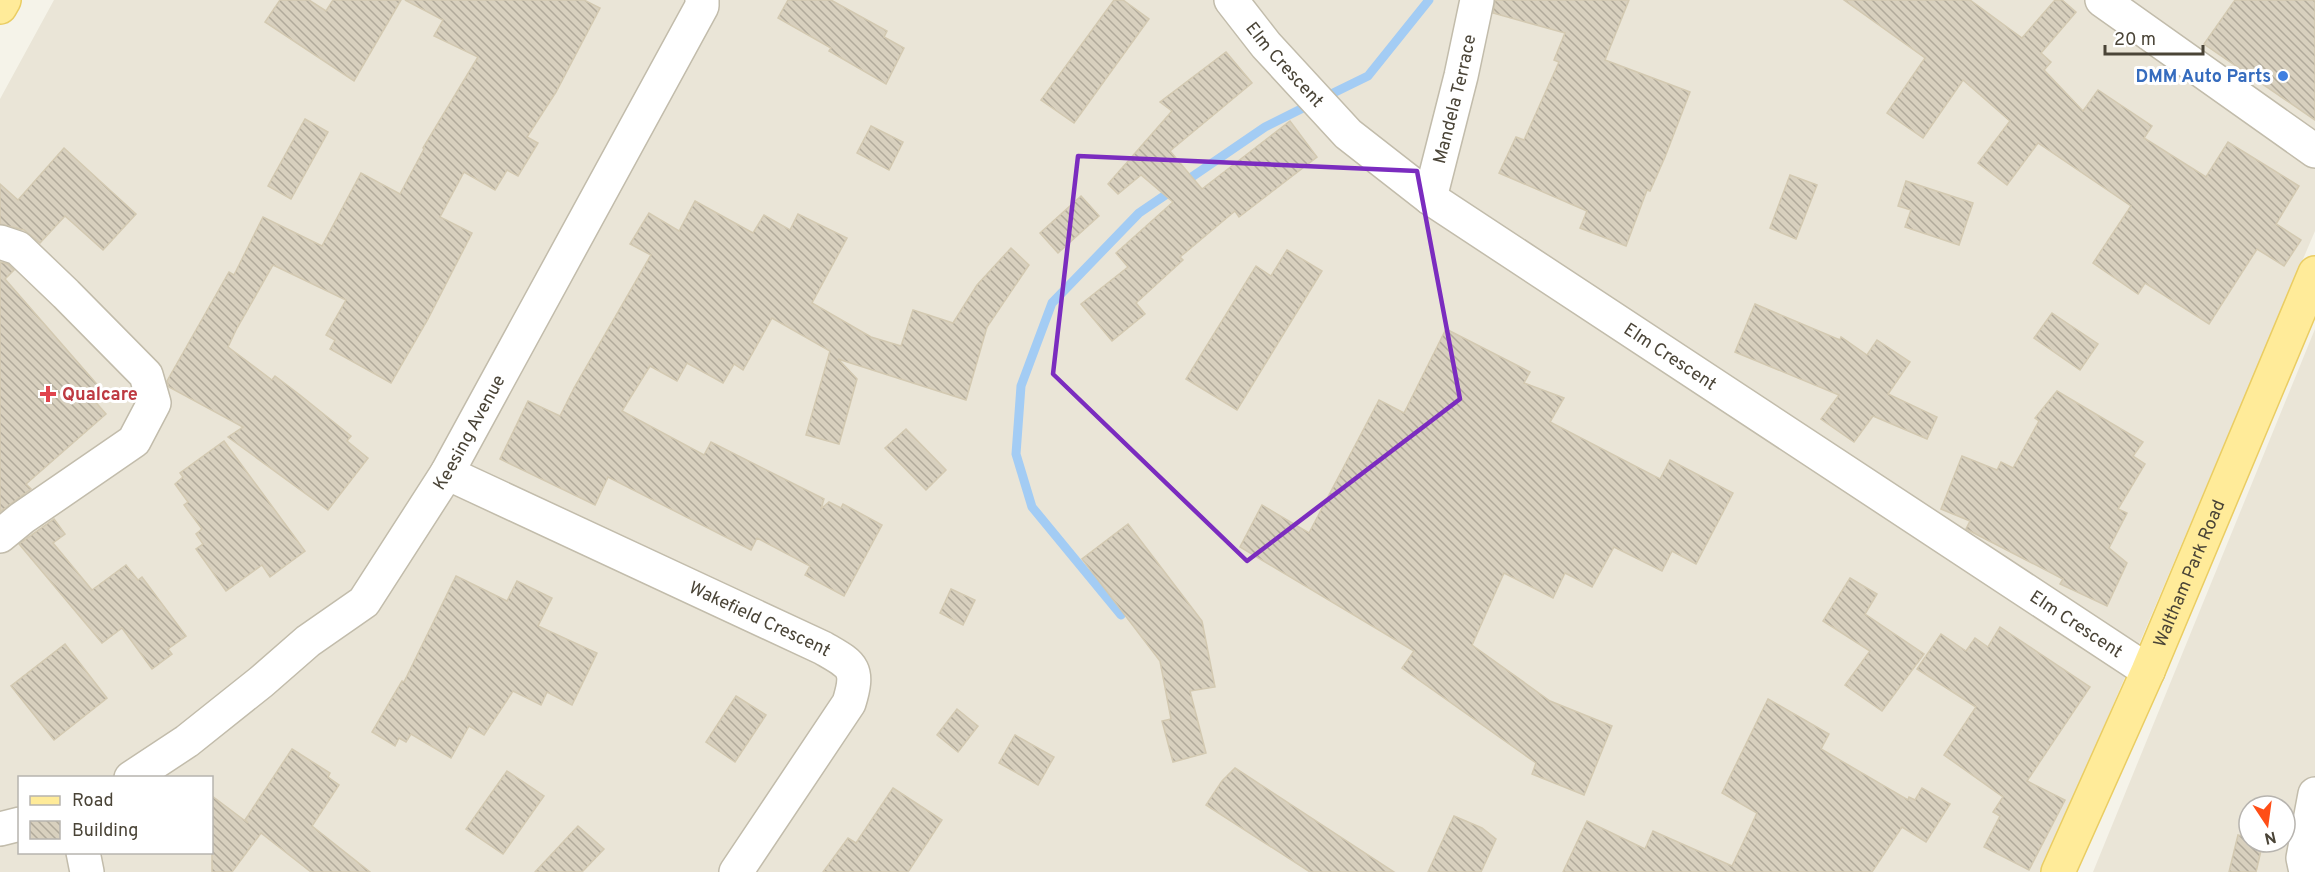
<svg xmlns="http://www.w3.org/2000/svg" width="2315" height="872" font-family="Overpass,sans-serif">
	<defs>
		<pattern id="building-back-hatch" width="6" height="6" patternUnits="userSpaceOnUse" patternTransform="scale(1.5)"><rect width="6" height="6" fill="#d8d0be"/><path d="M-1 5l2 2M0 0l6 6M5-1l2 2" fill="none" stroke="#b1aa9b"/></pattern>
	</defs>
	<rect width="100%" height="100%" fill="#f5f3e9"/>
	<g fill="#eae5d7" fill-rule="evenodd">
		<path d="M 54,0 L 2315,0 L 2315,231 L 2042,872 L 0,872 L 0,99 ZM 20,778 L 212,778 L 212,852 L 20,852 Z"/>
		<path d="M 2315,329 L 2315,872 L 2093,872 ZM 2249,806 L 2285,806 L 2285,842 L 2249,842 Z"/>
	</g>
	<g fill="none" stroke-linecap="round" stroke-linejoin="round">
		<g stroke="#a3ccf4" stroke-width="9">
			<polyline points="1323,98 1368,76 1429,0"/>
			<polyline points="1121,615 1032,507 1016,454 1021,386 1052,303 1139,213 1265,127 1311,104"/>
		</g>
	</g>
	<g fill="url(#building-back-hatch)" stroke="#d3c9b1" stroke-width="1.5">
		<polygon points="280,0 309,0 326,11 333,0 401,0 354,81 265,22"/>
		<polygon points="405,0 584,0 600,8 556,92 527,137 538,143 518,176 507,170 495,190 464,172 440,217 472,233 428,319 391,383 330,349 335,340 326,335 346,300 273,265 236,330 228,347 272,380 275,376 300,395 351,436 347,441 368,458 328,510 228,437 243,427 169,387 167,381 229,272 234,275 263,217 322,246 361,173 400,194 424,149 423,148 478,57 434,36 443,20"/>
		<polygon points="788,0 831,0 887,31 884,37 904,48 886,84 829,51 831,48 778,18"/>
		<polygon points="1114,0 1123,0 1149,19 1074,123 1041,100"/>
		<polygon points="1495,0 1629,0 1605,60 1690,92 1665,157 1650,191 1647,190 1626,246 1580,228 1587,211 1499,173 1516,137 1524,140 1559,62 1554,60 1565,33 1493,13"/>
		<polygon points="1844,0 1970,0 2022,38 2055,0 2062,0 2076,12 2041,53 2051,62 2044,70 2083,111 2098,90 2152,126 2144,138 2206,177 2228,142 2299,186 2276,224 2301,240 2284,266 2257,249 2209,324 2145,283 2138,294 2093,263 2131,206 2038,143 2007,185 1978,163 2010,121 1963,80 1923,138 1887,113 1925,58"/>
		<polygon points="2235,0 2315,0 2315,120 2204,44"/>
		<polygon points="1226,52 1252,83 1170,151 1202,189 1290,121 1317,157 1239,217 1235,211 1180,257 1183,260 1136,303 1145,314 1112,341 1081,304 1128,267 1116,253 1173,202 1141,175 1118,194 1108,184 1172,111 1160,102"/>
		<polygon points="305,119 328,132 291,199 268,186"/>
		<polygon points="871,126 903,142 889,170 857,153"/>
		<polygon points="64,148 136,214 103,250 65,216 40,243 24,230 0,224 0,184 18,200"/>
		<polygon points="1790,175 1817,185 1796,239 1770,228"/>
		<polygon points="1906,181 1973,203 1959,245 1905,227 1911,210 1898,206"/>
		<polygon points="1081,196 1099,216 1058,253 1040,233"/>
		<polygon points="695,201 753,233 764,215 790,230 798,214 847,238 812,303 871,337 901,346 913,310 953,323 977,285 1011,248 1029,265 987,327 966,400 838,359 857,379 839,444 806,435 830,351 772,318 743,370 734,364 723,383 687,363 677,381 650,366 622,411 704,455 711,442 824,499 821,509 829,502 841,508 843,504 882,525 844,596 805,575 810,566 757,538 751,550 608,477 595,505 500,459 528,401 560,416 574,388 651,255 630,244 649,213 679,231"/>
		<polygon points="1287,250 1322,271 1237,410 1186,379 1256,266 1271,276"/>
		<polygon points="0,262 8,264 14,270 5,279 101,389 92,398 106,414 26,484 31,489 0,512"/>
		<polygon points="1755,304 1840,340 1841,337 1867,355 1877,340 1910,362 1888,394 1937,417 1927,439 1873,416 1854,442 1821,419 1839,395 1735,352"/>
		<polygon points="2052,313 2098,344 2080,370 2034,338"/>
		<polygon points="1446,329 1530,372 1524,383 1564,398 1550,422 1660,479 1670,460 1733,493 1696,564 1672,551 1662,571 1614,547 1592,587 1565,573 1553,598 1504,573 1472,645 1550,701 1612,726 1584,795 1532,774 1536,763 1402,668 1414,651 1240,547 1262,505 1309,533 1379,400 1404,413"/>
		<polygon points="2057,391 2143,442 2133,456 2145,464 2118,509 2127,513 2109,548 2127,563 2107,606 2060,584 2063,579 1968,530 1966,529 1970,521 1941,509 1962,456 1997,470 2001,462 2013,468 2039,421 2035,418"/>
		<polygon points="906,429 946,470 926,490 885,448"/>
		<polygon points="224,441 305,551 270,577 262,565 226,591 196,549 203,544 196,534 202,529 184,505 188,502 175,484 183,477 180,473"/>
		<polygon points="54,519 65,534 53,543 92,590 126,565 138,580 142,577 186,636 168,649 172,654 152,669 122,628 102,643 19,544"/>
		<polygon points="1128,524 1202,621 1215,687 1190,691 1206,753 1173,762 1162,721 1171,719 1160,661 1082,559"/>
		<polygon points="456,576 507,601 517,581 552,598 538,626 597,653 572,705 547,692 541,705 513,691 484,735 469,726 451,758 411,734 406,742 399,738 395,746 372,732 402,681 404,682"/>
		<polygon points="1850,578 1877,594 1865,614 1924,654 1882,711 1845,685 1870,651 1823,621"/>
		<polygon points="951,589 975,600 963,625 940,613"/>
		<polygon points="2000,627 2090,687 2027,781 2065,800 2029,870 1984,847 2000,816 1993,812 2003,797 1944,755 1976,707 1917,669 1941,634 1966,651 1975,638 1988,647"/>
		<polygon points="65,644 107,698 54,740 11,686"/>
		<polygon points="736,696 766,715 735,762 706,742"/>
		<polygon points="1768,699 1829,734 1821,749 1908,800 1909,797 1915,800 1922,788 1950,804 1926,842 1902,827 1872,872 1563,872 1587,821 1645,849 1653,831 1732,866 1757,813 1722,793"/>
		<polygon points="957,709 978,726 958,752 937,735"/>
		<polygon points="1015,735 1054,757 1038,785 999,763"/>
		<polygon points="292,749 330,773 328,777 339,785 312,826 370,872 311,872 261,833 232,872 212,872 212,796 248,823 245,820"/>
		<polygon points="1235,768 1394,872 1310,872 1206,805 1222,781"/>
		<polygon points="507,771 544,796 503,854 466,829"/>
		<polygon points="893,788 942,820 908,872 823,872 848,838 856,843"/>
		<polygon points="1454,816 1482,828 1496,839 1481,872 1428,872"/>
		<polygon points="578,826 604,849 582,872 535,872"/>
		<polygon points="2238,835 2249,838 2249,842 2263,842 2256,872 2229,872"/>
	</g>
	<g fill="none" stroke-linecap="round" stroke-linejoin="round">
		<g stroke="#c2bcab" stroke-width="36">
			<g id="minor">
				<path id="s1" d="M 1231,0 L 1266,45 L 1348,134 L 1430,198 L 2148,671"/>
				<polyline points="2102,0 2315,151"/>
				<path id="s2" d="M 1430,198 L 1461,76 L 1477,0"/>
				<polyline points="0,242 18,248 66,294 146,375 154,403 134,441 22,518 0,536"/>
				<path id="s3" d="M 447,473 L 823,648 C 852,665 860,667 849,703 L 736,872"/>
				<path id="s4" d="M 131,778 L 187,741 L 261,682 L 308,641 L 364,602 L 447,473 L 702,6 L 702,0"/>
				<polyline points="0,829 20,824"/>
				<polyline points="83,852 87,872"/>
				<polyline points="2306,872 2303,858 2315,794"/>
			</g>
		</g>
		<g stroke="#eacd63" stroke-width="36">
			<g id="major">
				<polyline points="0,7 4,0"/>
				<path id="s5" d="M 2058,872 L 2148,671 L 2315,273"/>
			</g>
		</g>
		<use href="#minor" stroke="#fff" stroke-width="33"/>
		<use href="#major" stroke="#ffeb99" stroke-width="33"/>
	</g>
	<path fill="none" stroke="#7b2cbf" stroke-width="4.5" stroke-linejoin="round" d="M 1078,156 L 1417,171 L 1460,399 L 1247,561 L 1053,374 Z"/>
	<circle fill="#3f7fe0" stroke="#fff" stroke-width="2" cx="2283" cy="76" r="6"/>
	<path fill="#e0444e" stroke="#fff" stroke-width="2" d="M45 385h6v6h6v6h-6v6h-6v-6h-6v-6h6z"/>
	<g text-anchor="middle" stroke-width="6" stroke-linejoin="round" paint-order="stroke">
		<g font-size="18" fill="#4a4437" stroke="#fff">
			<text dy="6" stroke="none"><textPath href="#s1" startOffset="84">Elm Crescent</textPath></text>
			<text dy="6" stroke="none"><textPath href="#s2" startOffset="102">Mandela Terrace</textPath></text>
			<text dy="6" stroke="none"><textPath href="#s1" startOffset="570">Elm Crescent</textPath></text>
			<text dy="6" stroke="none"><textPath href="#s4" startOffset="492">Keesing Avenue</textPath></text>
			<text dy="6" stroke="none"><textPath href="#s5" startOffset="326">Waltham Park Road</textPath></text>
			<text dy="6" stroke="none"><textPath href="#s3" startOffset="345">Wakefield Crescent</textPath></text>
			<text dy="6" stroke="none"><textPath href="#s1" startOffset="1056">Elm Crescent</textPath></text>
		</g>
		<g font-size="18" font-weight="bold" fill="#366cbe" stroke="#fff" text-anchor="end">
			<text x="2271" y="82">DMM Auto Parts</text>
		</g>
		<g font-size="18" font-weight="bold" fill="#be3a42" stroke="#fff" text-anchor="start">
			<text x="62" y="400">Qualcare</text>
		</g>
	</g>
	<rect x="18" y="776" width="195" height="78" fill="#ffffff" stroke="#b7b4af" stroke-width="1.5"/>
	<rect x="30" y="796" width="30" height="9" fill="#ffeb99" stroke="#b7b4af" stroke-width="1.5"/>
	<text x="72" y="806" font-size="18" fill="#4a4437">Road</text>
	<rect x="30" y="821" width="30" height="18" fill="url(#building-back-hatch)" stroke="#b7b4af" stroke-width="1.5"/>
	<text x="72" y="836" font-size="18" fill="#4a4437">Building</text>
	<g transform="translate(2267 824) rotate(167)"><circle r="28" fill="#ffffff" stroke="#b7b4af" stroke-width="1.5"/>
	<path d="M0-4.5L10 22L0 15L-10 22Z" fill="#ff4e17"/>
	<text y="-9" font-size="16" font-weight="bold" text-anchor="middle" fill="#4a4437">N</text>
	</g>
	<path d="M2105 45v9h98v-9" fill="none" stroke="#4a4437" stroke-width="3"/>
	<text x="2114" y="45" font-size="18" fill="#4a4437" stroke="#ffffff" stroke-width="4.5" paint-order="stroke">20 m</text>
</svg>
